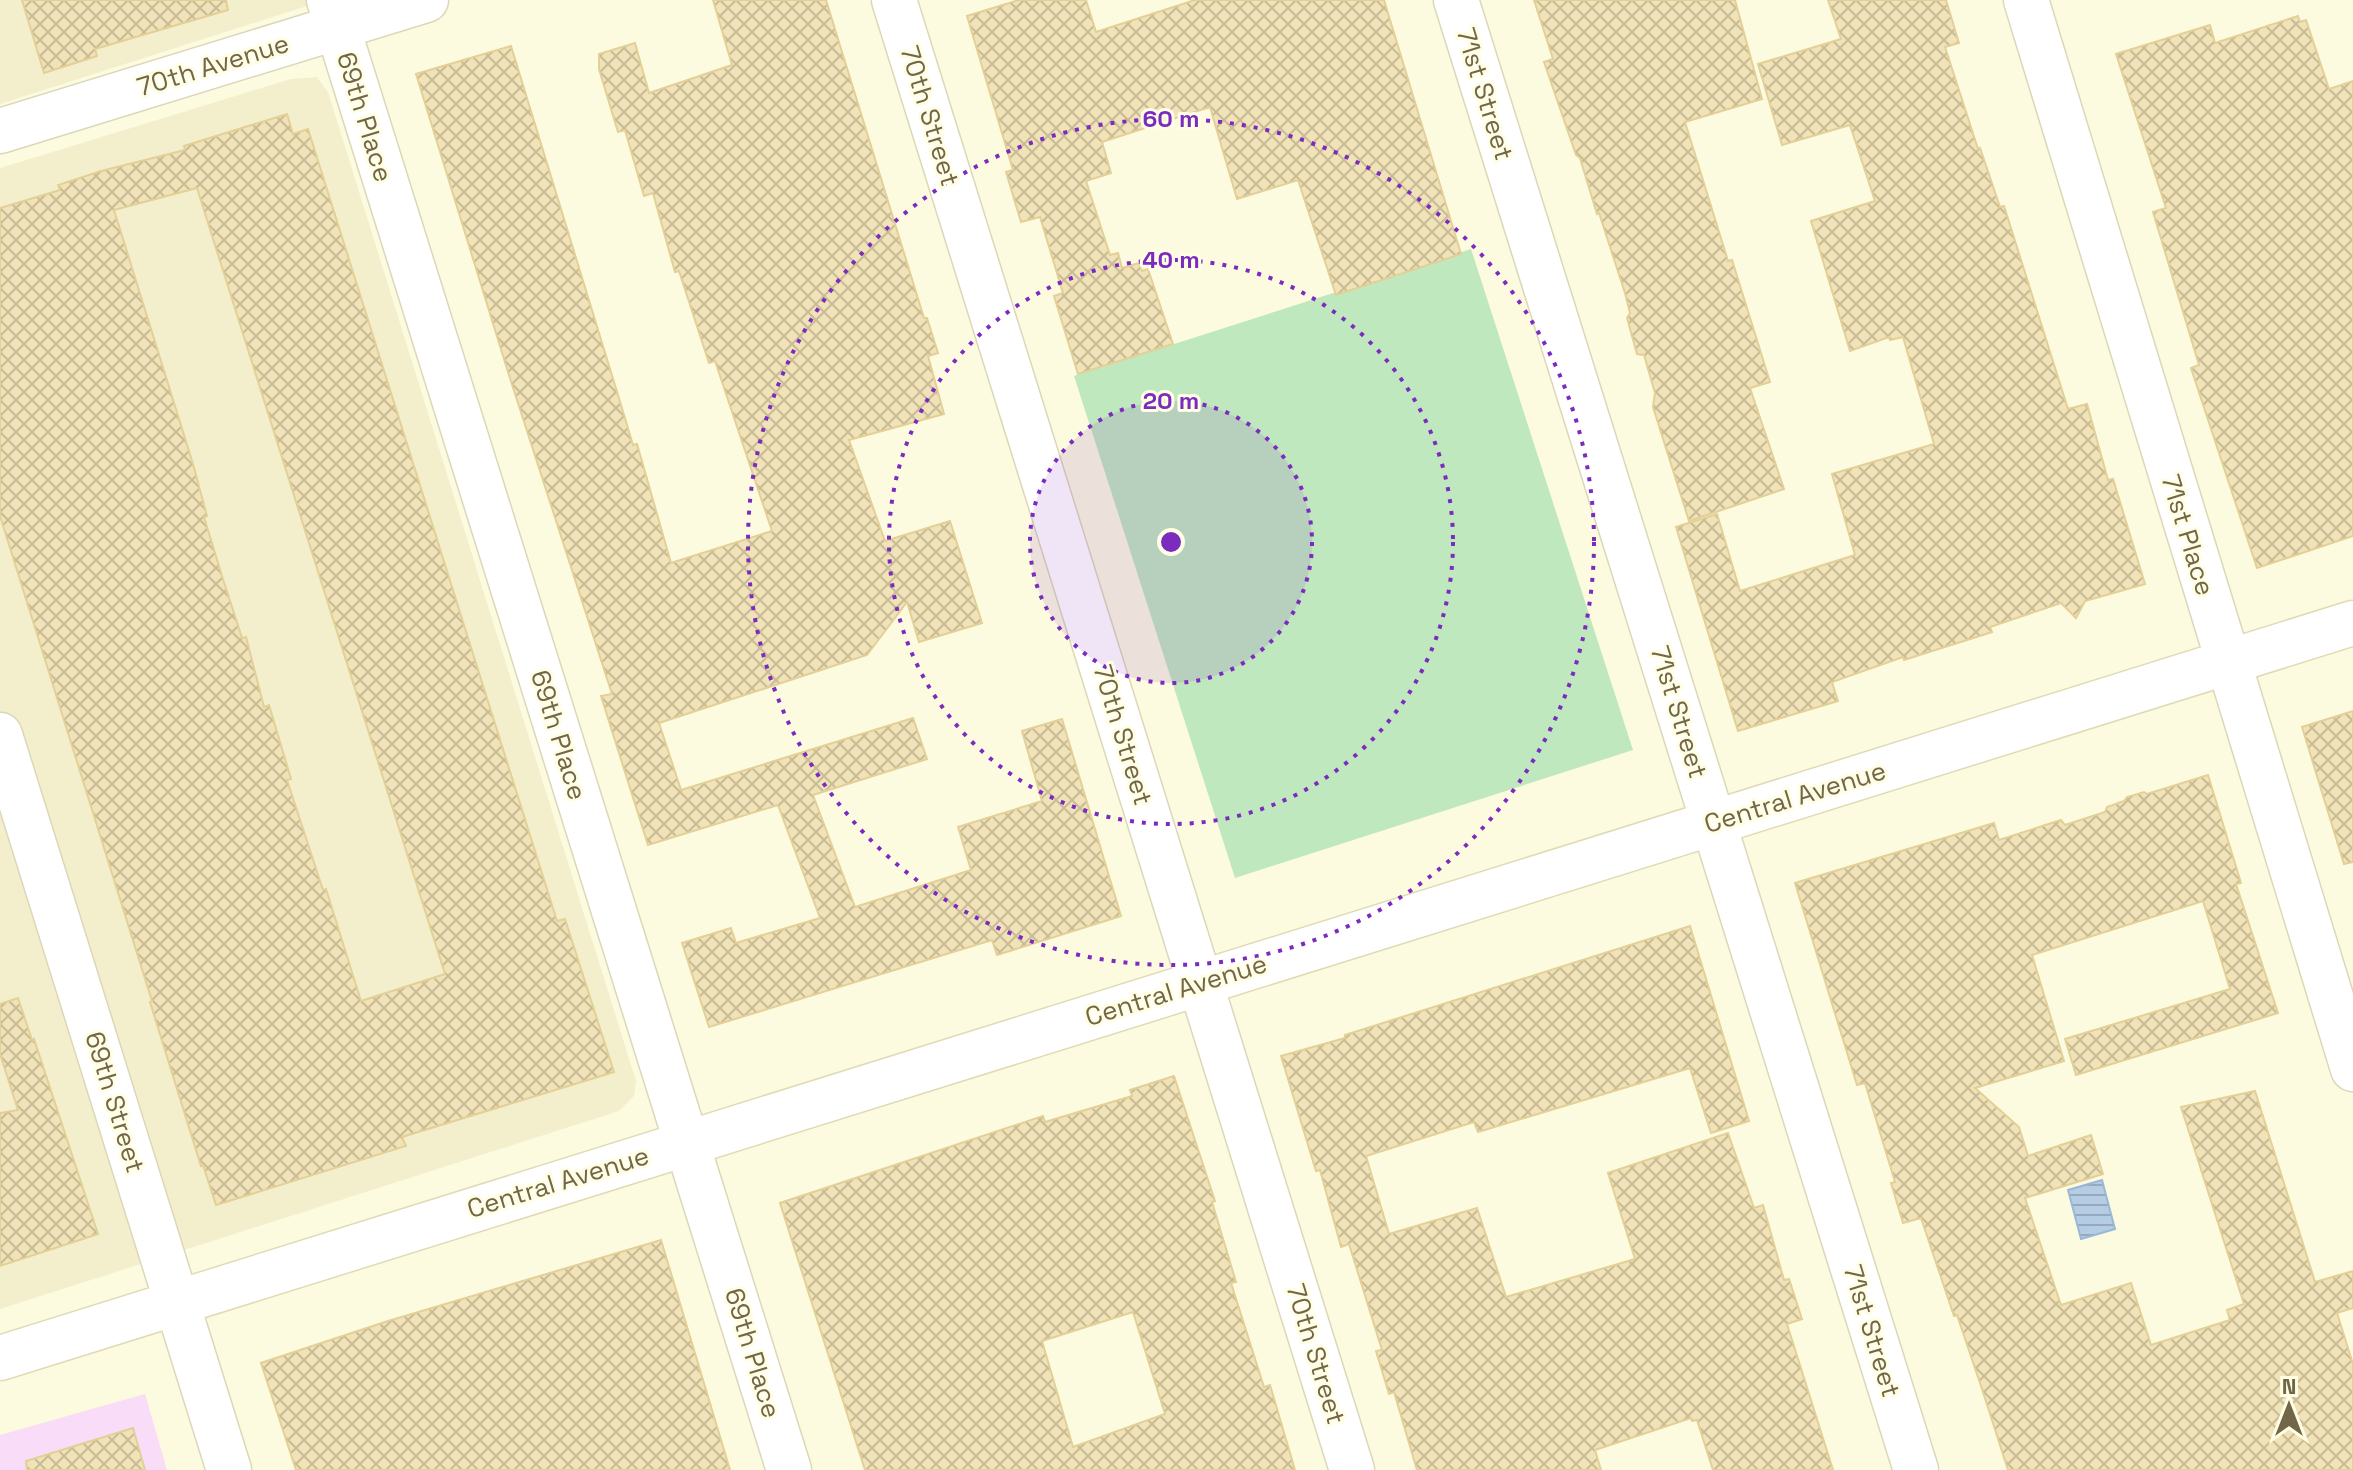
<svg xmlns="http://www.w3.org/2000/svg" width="2353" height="1470" font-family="'Space Grotesk',sans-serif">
	<defs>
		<pattern id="water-rules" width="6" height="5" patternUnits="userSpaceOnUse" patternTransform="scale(2)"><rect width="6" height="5" fill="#b4cce4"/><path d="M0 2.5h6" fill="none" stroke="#97a9bb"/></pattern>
		<pattern id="building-cross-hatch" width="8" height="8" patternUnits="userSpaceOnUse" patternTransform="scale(2)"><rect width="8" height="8" fill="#f1e3b7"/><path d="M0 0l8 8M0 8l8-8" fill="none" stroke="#c8bc97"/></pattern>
	</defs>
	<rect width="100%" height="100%" fill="#fcfbdf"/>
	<g fill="#f3efcd">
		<polygon points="0,0 326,0 0,104"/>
		<polygon points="317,77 328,92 636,1081 634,1096 619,1111 0,1309 0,168 291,79"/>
	</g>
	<polygon fill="#f8dcf8" points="145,1394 167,1470 0,1470 0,1435"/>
	<polygon fill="#c0e8be" points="1471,249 1633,750 1235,878 1074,376"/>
	<polygon fill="url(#water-rules)" stroke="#9bb7d6" stroke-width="2" points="2102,1180 2115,1229 2081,1239 2068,1190"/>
	<g fill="url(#building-cross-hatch)" stroke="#e3d097" stroke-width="2" fill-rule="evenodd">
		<polygon points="22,0 226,0 228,10 95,49 97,56 44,73"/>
		<polygon points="713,0 826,0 924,318 927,318 938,353 928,356 944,414 849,440 885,541 950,521 982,623 919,642 907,602 867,655 659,723 681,790 913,718 927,759 813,795 855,907 971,870 958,827 1042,801 1022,731 1062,719 1121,916 997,955 992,940 709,1027 682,943 731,928 736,943 820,918 778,805 648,845 601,696 612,694 508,372 416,74 511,46 618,395 633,445 637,444 671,563 772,531 715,361 709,363 679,271 675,272 653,193 644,196 625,130 618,132 599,69 599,54 635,43 649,93 732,65"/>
		<polygon points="1019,0 1086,0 1096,32 1195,0 1384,0 1461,254 1336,295 1298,180 1237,199 1210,107 1102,142 1111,173 1086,181 1110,255 1118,253 1122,268 1139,263 1142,271 1148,269 1173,344 1078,374 1054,296 1063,293 1040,217 1021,222 1006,172 1013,170 967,16"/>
		<polygon points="1534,0 1735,0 1762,99 1685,122 1728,261 1732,260 1770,382 1750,388 1784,489 1689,521 1653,407 1655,393 1644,355 1637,354 1627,318 1630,313 1625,293 1599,213 1597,214 1580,158 1576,155 1544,62 1553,59"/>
		<polygon points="1828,0 1946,0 1959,43 1945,47 1978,149 1980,148 2000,207 2004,206 2068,409 2087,404 2108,480 2113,479 2145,584 2085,601 2076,618 2061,603 1990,627 1992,632 1904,660 1903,657 1832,682 1838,701 1738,731 1676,527 1717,514 1740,591 1855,555 1832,474 1934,444 1903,337 1890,340 1889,337 1850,351 1811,221 1875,201 1850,125 1782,145 1758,64 1841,39"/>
		<polygon points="2298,16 2300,22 2306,20 2329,89 2353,81 2353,536 2257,568 2191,368 2199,365 2153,212 2166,208 2116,54 2210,25 2215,43"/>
		<path d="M 287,114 L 293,134 L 308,129 L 557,921 L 565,919 L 614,1072 L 402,1137 L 406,1146 L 216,1205 L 203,1165 L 201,1166 L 150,1002 L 152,1001 L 0,516 L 0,208 L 60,190 L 58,185 L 101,171 L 185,150 L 184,146 ZM 197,188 L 445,974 L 361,1001 L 326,889 L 323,890 L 287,780 L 291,779 L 269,705 L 264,707 L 246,637 L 242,638 L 222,576 L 204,517 L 207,516 L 193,464 L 114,210 Z"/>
		<polygon points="2353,711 2353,862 2344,864 2302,727"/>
		<polygon points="2208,775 2241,883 2236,884 2278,1013 2076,1075 2065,1039 2230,989 2203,901 2032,955 2064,1061 1975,1088 2019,1127 2028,1156 2091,1135 2103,1174 2025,1198 2061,1305 2131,1283 2151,1345 2230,1320 2227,1310 2244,1304 2181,1107 2255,1091 2315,1282 2353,1271 2353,1308 2337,1313 2353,1364 2353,1470 2008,1470 1982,1389 1957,1315 1954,1316 1921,1218 1903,1223 1891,1183 1895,1182 1865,1083 1857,1085 1795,883 1994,823 1999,840 2061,820 2065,825 2105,812 2107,807 2124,801 2127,797 2144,792 2147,794"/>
		<polygon points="1690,926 1749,1121 1711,1133 1690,1068 1478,1132 1474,1122 1366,1156 1389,1234 1477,1208 1506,1297 1635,1259 1608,1173 1728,1133 1754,1208 1763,1205 1784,1280 1789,1279 1802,1319 1787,1324 1833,1470 1713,1470 1697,1420 1692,1421 1691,1418 1595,1450 1601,1470 1417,1470 1394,1392 1389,1394 1376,1351 1382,1350 1349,1244 1341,1247 1320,1170 1316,1171 1281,1056 1345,1038 1345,1035"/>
		<polygon points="18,998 32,1040 34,1039 98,1234 0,1266 0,1113 18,1110 0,1054 0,1004"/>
		<path d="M 1174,1076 L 1215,1201 L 1212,1202 L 1236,1282 L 1231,1283 L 1264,1387 L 1270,1385 L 1295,1470 L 865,1470 L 780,1203 L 1043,1116 L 1045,1122 L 1132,1096 L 1130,1090 ZM 1133,1312 L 1165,1414 L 1073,1447 L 1042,1341 Z"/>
		<polygon points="661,1240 730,1470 296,1470 261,1363 388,1321"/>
		<polygon points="133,1428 145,1470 27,1470 26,1461"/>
	</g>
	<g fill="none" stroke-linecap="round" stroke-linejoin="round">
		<g stroke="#dcd7b9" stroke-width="47">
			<g id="minor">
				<polyline points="329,0 789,1470"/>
				<polyline points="894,0 1352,1470"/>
				<polyline points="1456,0 1916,1470"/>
				<polyline points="2026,0 2353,1069"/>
				<polyline points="0,131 426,0"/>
				<polyline points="0,735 229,1470"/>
			</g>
		</g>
		<g stroke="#e1dab6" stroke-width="47">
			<polyline id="secondary" points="0,1358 2353,623"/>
		</g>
		<use href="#minor" stroke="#fff" stroke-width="44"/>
		<use href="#secondary" stroke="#fff" stroke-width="44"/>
	</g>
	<circle cx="1171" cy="542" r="141" fill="#7b2cbf" fill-opacity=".12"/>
	<g fill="none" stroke="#7b2cbf" stroke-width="4" stroke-dasharray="4 8">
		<circle cx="1171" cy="542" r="141"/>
		<circle cx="1171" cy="542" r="282"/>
		<circle cx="1171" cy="542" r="423"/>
	</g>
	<g text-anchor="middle" stroke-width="6" stroke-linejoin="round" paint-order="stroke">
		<g font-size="26" fill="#716647" stroke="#fffee5">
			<text transform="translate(213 65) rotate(-17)" y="9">70th Avenue</text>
			<text transform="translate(1485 94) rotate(73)" y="9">71st Street</text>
			<text transform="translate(930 116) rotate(73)" y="9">70th Street</text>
			<text transform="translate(365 117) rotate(73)" y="9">69th Place</text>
			<text transform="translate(2188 535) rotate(73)" y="9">71st Place</text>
			<text transform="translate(1679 712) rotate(73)" y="9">71st Street</text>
			<text transform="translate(559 735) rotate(73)" y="9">69th Place</text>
			<text transform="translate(1123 735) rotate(73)" y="9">70th Street</text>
			<text transform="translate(1795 797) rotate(-17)" y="9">Central Avenue</text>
			<text transform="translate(1176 990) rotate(-17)" y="9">Central Avenue</text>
			<text transform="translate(115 1102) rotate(73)" y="9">69th Street</text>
			<text transform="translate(558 1182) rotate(-17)" y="9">Central Avenue</text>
			<text transform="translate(1872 1331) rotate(73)" y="9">71st Street</text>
			<text transform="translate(753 1353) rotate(73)" y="9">69th Place</text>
			<text transform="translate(1316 1354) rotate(73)" y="9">70th Street</text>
		</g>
	</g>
	<circle cx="1171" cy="542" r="12" fill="#7b2cbf" stroke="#fffee5" stroke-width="4"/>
	<g font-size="24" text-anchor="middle" font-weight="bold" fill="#7b2cbf" stroke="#fffee5" stroke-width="6" stroke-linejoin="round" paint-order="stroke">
		<text x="1171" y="127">60 m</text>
		<text x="1171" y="268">40 m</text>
		<text x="1171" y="409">20 m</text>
	</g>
	<g transform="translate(2289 1406)" stroke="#fffee5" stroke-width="6" paint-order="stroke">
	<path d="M0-6L14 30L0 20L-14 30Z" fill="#716647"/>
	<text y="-12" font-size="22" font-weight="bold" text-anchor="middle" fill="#716647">N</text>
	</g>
</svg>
